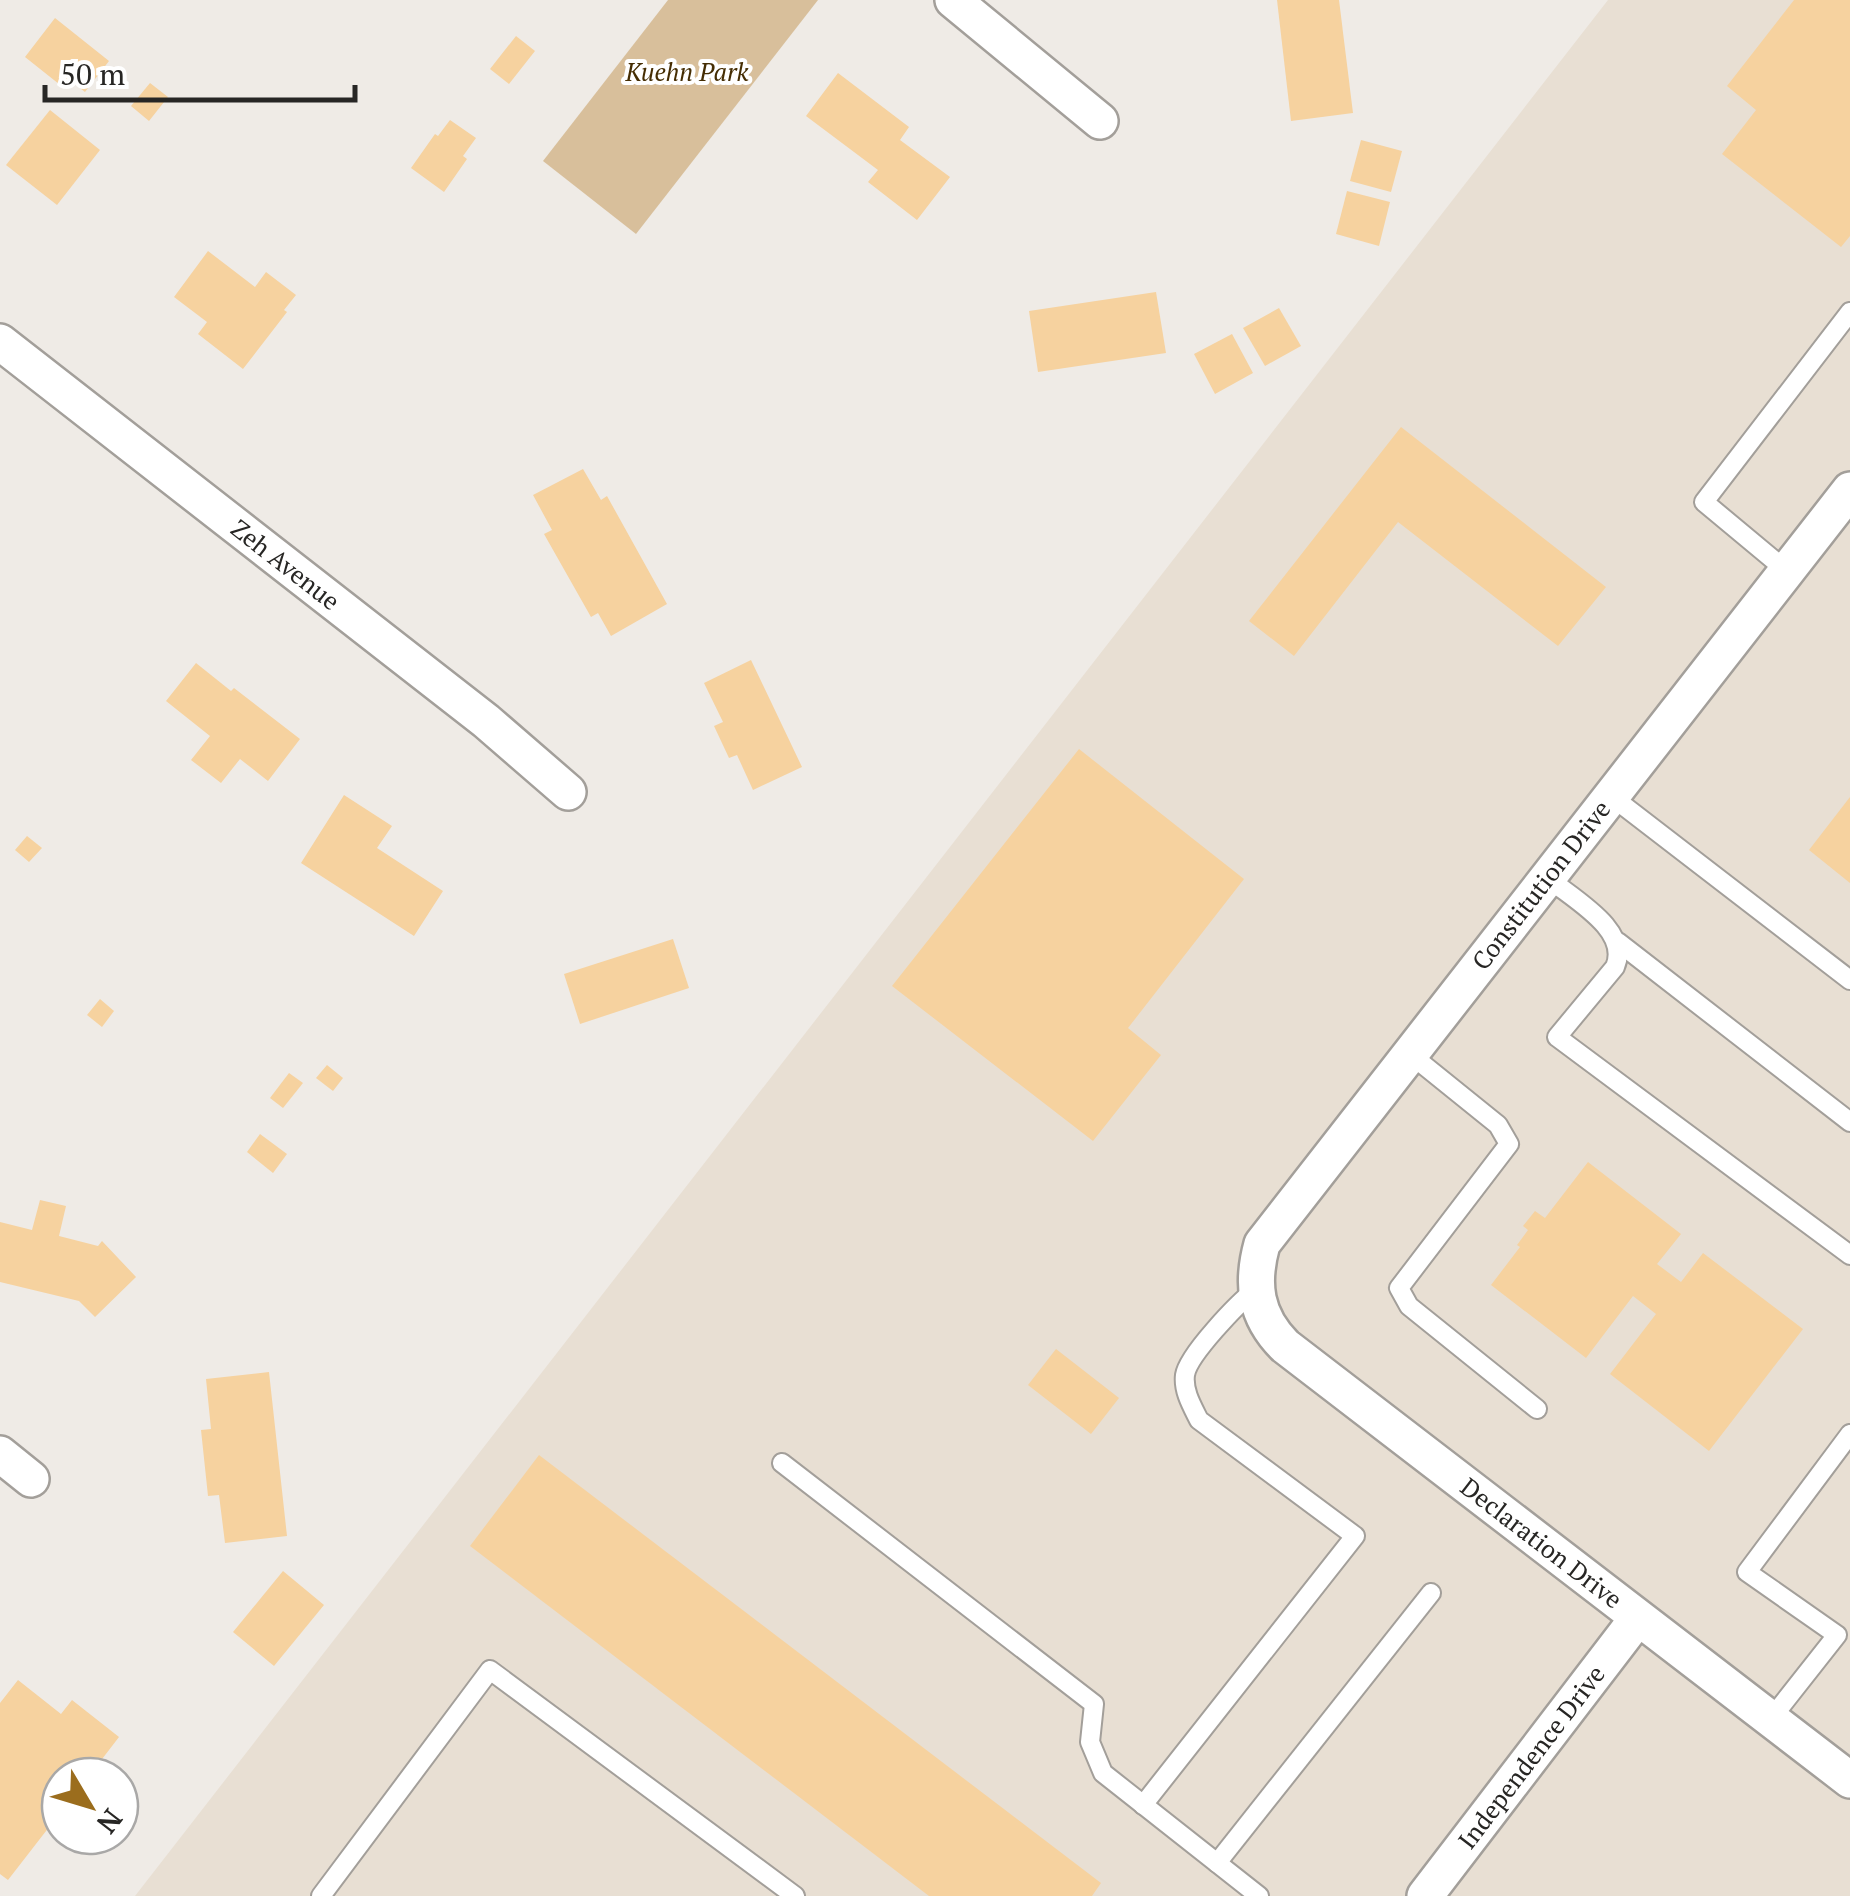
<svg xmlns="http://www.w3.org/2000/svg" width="1850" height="1896" font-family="'PT Serif',serif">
	<rect width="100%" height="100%" fill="#efebe6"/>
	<polygon fill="#e8dfd3" points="1608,0 1850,0 1850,1896 135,1896"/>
	<polygon fill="#d8bf9b" points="668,0 818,0 636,234 543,161"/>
	<g fill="#f6d29f">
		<polygon points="1277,0 1339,0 1353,113 1291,121"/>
		<polygon points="1794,0 1850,0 1850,236 1841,247 1722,154 1756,110 1727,86"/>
		<polygon points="55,18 109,61 85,92 70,80 64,88 25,57"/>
		<polygon points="516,36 535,51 509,84 490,69"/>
		<polygon points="838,73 909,127 900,140 950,177 917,220 868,182 878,170 806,116"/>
		<polygon points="150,83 168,97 149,121 131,106"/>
		<polygon points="50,110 100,150 57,205 6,165"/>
		<polygon points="450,120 476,138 463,156 467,159 444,192 411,168 435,134 438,136"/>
		<polygon points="1361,140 1402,151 1391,192 1350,181"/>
		<polygon points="1347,191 1390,202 1379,246 1336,234"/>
		<polygon points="208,251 255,287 266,272 296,295 284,310 287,312 243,369 198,334 207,322 174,297"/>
		<polygon points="1156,292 1166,353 1038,372 1029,311"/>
		<polygon points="1279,308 1301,346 1265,366 1243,328"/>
		<polygon points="1232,334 1253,373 1215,394 1194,354"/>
		<polygon points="1401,427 1606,587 1558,646 1398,522 1294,656 1249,621"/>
		<polygon points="583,469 601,500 607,496 667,604 611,636 598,613 591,617 544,534 552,530 533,495"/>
		<polygon points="751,660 802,767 753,790 737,755 729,758 714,726 723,722 704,683"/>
		<polygon points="196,663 231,691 234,688 300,739 268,781 240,759 221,783 191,760 210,736 166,701"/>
		<polygon points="1079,749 1244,879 1128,1028 1161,1055 1093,1141 892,986"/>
		<polygon points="344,795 392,826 377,848 443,891 414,936 301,863"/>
		<polygon points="1850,797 1850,883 1809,850"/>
		<polygon points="27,836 42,848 29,862 15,850"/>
		<polygon points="673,939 689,988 580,1024 564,974"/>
		<polygon points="100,999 114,1011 102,1027 87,1015"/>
		<polygon points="327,1065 343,1078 333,1091 316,1078"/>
		<polygon points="289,1073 303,1083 283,1108 270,1098"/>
		<polygon points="260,1134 287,1154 273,1173 247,1152"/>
		<polygon points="1588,1162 1681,1234 1657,1264 1681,1282 1703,1253 1803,1329 1709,1451 1610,1374 1656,1314 1633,1296 1586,1358 1491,1285 1520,1247 1517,1245 1528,1230 1523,1226 1535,1211 1545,1218"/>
		<polygon points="40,1200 66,1206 59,1236 98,1246 102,1241 136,1277 95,1317 79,1301 0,1282 0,1222 32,1230"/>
		<polygon points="1056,1349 1119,1398 1091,1434 1028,1385"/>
		<polygon points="269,1372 287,1536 225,1543 219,1495 208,1496 201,1430 211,1429 206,1379"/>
		<polygon points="539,1455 1101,1883 1092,1896 929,1896 470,1546"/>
		<polygon points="283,1571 324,1605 274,1666 233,1632"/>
		<polygon points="18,1680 61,1714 72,1700 119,1737 89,1776 60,1776 60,1813 8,1880 0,1874 0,1703"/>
	</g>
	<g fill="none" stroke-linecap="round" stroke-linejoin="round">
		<g stroke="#a39f9a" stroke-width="22">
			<g id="service">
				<polyline points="1787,571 1704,502 1850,312"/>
				<polyline points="1611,796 1850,980"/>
				<path d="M 1548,878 C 1573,899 1631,930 1615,967 L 1557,1037 L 1850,1255"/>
				<polyline points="1618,942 1850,1122"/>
				<polyline points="1410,1054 1498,1125 1509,1144 1399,1288 1409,1306 1537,1409"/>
				<polyline points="782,1463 1094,1704 1090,1742 1103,1773 1259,1896"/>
				<polyline points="1770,1720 1837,1635 1747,1572 1850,1434"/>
				<path d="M 1143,1805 L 1355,1536 L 1199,1420 C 1192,1406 1183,1391 1185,1375 C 1188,1355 1238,1303 1255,1290"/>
				<polyline points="1217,1863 1431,1593"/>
				<polyline points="321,1896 490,1670 795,1896"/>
			</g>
		</g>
		<g stroke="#a39f9a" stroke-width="40">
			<g id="minor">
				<polyline points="953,0 1100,121"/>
				<path id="s1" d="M 0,342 L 486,721 L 568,792"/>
				<path id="s2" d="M 1850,490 L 1262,1244 C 1251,1284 1255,1316 1285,1346 L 1850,1780"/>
				<polyline points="0,1454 31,1479"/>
				<path id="s3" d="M 1425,1896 L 1637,1619"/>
			</g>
		</g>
		<use href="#service" stroke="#fff" stroke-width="18"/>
		<use href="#minor" stroke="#fff" stroke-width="35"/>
	</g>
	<g text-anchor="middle" stroke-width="8" stroke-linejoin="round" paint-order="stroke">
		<g font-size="25" font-style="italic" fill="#452d03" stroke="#fff">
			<text x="687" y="81">Kuehn Park</text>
		</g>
		<g font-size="25" fill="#272624" stroke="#fff">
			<text dy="9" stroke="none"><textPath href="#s1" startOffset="362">Zeh Avenue</textPath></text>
			<text transform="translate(1541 885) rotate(-52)" y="9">Constitution Drive</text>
			<text dy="9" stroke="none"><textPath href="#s2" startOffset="1390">Declaration Drive</textPath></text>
			<text dy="9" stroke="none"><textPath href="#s3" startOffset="175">Independence Drive</textPath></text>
		</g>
	</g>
	<g transform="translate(90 1806) rotate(128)"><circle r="48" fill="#ffffff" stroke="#a9a8a7" stroke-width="2.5"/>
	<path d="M0-8L18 38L0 25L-18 38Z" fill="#9b6d1d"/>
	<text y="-15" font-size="28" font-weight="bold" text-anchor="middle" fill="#272624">N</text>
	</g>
	<path d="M45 85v15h310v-15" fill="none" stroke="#272624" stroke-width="5"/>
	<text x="60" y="85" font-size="30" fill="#272624" stroke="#ffffff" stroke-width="8" paint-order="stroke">50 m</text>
</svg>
